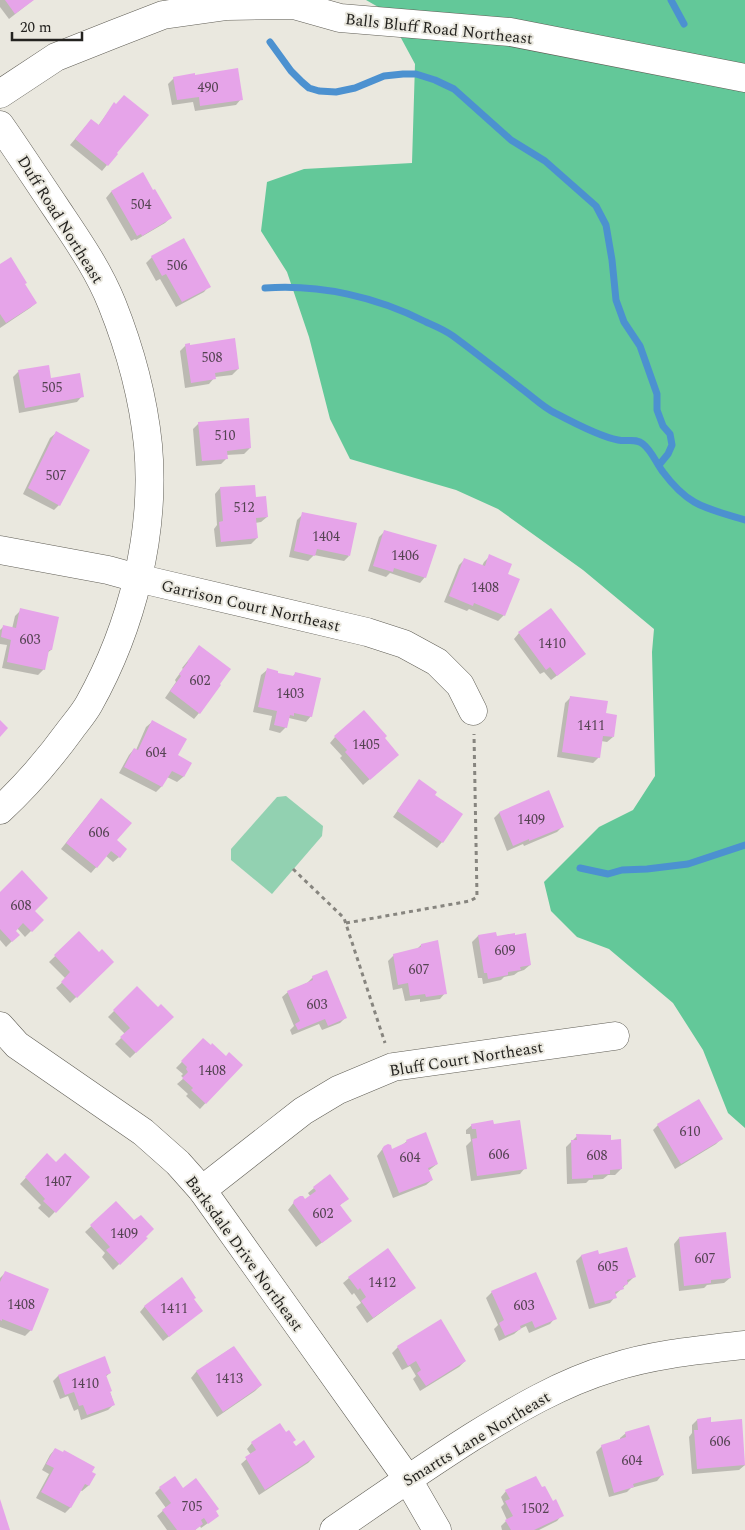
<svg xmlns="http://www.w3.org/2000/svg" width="745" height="1530" font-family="Spectral,serif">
	<rect width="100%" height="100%" fill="#eae8df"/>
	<polygon fill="#92d1b1" points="286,796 323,826 322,836 272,894 231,860 231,849 277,797"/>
	<polygon fill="#63c899" points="366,0 745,0 745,1128 728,1113 703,1050 673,1003 609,949 577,937 551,911 544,882 599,827 633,810 655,776 652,652 654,629 583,570 498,509 456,490 350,459 330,419 309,337 287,272 261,231 267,182 304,169 412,163 415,64 387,12"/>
	<g fill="#0003">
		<polygon points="0,0 33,0 9,19 0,7"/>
		<polygon points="174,78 241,99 236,105 195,111 193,102 172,105 168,84"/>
		<polygon points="114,104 107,165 102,171 70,145 91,120 98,126"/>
		<polygon points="142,174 170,218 165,223 136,240 135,239 131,241 106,198 111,192"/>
		<polygon points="184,240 209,286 204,292 176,307 160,279 156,281 146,263 152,257"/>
		<polygon points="0,266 24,284 36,303 30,308 0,328"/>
		<polygon points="186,345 238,369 232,375 215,377 209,384 185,388 180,351"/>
		<polygon points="19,371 50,379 82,396 77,402 19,413 13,377"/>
		<polygon points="199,423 250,448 244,454 226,455 226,459 221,464 196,466 193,429"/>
		<polygon points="56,433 59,505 54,510 23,494 50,438"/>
		<polygon points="220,488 255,498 267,517 261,522 255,523 257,538 251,544 216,547 214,529 217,525 215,494"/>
		<polygon points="303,514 349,556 344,561 314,555 308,561 289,557 297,520"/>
		<polygon points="385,531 435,546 425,577 420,583 390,573 386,577 368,571 379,537"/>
		<polygon points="490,556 507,575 504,615 498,621 469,609 467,611 444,602 459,565 465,559 482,566 484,562"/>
		<polygon points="21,610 51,650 47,653 44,669 38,675 2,668 7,645 0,644 0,630 3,627 12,629 15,616"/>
		<polygon points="519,633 579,659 551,680 544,672 540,674 514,639"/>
		<polygon points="199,647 199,713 194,719 165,698 176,682 175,680 183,669 182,668"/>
		<polygon points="267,670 276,674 292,677 295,674 311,716 306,722 289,718 286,727 280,733 269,730 272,716 253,712 261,675"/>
		<polygon points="571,697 613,737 607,742 601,741 599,757 593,763 557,757 565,703"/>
		<polygon points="152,722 176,755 191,763 183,777 177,782 167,777 161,787 156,792 119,773 129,755 134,749 136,750 146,727"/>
		<polygon points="335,737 383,738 392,760 363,785 340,758 342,756 330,743"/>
		<polygon points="419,781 433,795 442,842 437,848 393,817"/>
		<polygon points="548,792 563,826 557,832 524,846 523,844 507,851 494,818 499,813"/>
		<polygon points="101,799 116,840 119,857 113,862 106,856 91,873 61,849"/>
		<polygon points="0,893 34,911 42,920 25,937 17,928 14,931 18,935 6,947 0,940"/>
		<polygon points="79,933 99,954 112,962 70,1003 56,988 66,979 49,962"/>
		<polygon points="495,933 496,937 530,965 524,970 518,972 514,975 504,977 501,980 483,984 482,978 478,978 472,942 478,936"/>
		<polygon points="421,945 445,993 440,999 420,1002 420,999 405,1001 402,988 393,990 388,961 394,955 417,949"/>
		<polygon points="313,977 346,1017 340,1023 322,1030 319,1024 292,1035 290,1030 294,1026 282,997 288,992 307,983"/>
		<polygon points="137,988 158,1009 172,1017 130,1058 115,1044 125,1034 108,1017"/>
		<polygon points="203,1040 226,1057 241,1065 200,1109 186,1096 188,1094 177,1084 184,1078 181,1076 183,1074 176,1068"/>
		<polygon points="472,1125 525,1168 520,1174 471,1181 466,1146 471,1141 470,1134 466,1134 466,1130"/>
		<polygon points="658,1125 721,1139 716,1144 675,1169 653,1130"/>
		<polygon points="577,1136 610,1141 621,1169 615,1175 608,1175 603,1179 589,1180 586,1183 567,1184 566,1147"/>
		<polygon points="407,1141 437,1164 428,1171 432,1180 426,1185 393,1198 377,1156 384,1147 392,1150 401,1146"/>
		<polygon points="47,1155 56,1164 88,1177 49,1218 38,1208 41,1205 20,1184"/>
		<polygon points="314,1188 347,1199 339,1206 344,1226 316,1247 288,1210 295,1201 305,1201 311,1197 308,1193"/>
		<polygon points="116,1203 146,1238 113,1270 102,1257 105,1253 85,1232"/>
		<polygon points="679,1238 730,1278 724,1283 707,1285 704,1288 679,1291 674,1244"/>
		<polygon points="597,1251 598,1256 634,1277 615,1295 615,1297 610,1303 589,1309 576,1261 581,1256"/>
		<polygon points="5,1273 31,1330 25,1336 0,1327 0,1278"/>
		<polygon points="349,1278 408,1293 367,1323 356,1307 361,1303 354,1293 352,1295 343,1283"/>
		<polygon points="492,1292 555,1318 550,1324 529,1333 526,1326 520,1329 514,1334 499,1341 494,1329 498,1325 486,1298"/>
		<polygon points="193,1300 195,1316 163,1341 140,1312 145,1306"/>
		<polygon points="440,1321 465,1361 459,1367 420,1391 413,1379 416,1376 410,1366 402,1370 392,1353 398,1347"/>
		<polygon points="233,1347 261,1385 255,1391 217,1417 191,1378 196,1372"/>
		<polygon points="110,1373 105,1377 114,1404 108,1410 81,1420 78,1409 74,1411 68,1396 60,1399 53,1381 58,1376"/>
		<polygon points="697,1420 710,1423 745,1465 739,1470 692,1474 689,1437 692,1433 692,1425"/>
		<polygon points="626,1433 662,1475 657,1481 631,1488 627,1492 609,1497 596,1452 602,1446 620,1440 620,1438"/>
		<polygon points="286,1434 295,1447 314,1457 308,1463 259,1495 241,1464 251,1455 247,1449 252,1443"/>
		<polygon points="55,1449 94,1475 88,1486 82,1491 80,1490 70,1508 65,1513 36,1498 49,1474 42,1470 50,1455"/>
		<polygon points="160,1488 182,1489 215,1511 218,1516 201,1528 200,1526 195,1530 167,1530 157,1516 166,1508 155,1493"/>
		<polygon points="541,1489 562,1515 557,1521 539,1530 502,1530 501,1526 507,1520 501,1507 504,1504 501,1497 506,1491"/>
	</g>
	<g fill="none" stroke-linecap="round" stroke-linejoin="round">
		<g stroke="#4c91d0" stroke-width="7">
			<polyline points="671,0 684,24"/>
			<polyline points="270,42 291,71 302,82 309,88 319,91 336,92 355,88 384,76 403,74 416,74 435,80 454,89 511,140 545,161 596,206 606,225 612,260 616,300 624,322 640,346 657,394 657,410 663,426 670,434 672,445 668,454 659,465"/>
			<path d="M 265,288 C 320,284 377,297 426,322 C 435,326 445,330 453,336 C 476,353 499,371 522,389 C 533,397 543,407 555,413 C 572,422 600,437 618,440 C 627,442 636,438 643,444 C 652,451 656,463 663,472 C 689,507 706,508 745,520"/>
			<polyline points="580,868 608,874 622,870 647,869 688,864 745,845"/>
		</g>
	</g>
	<g fill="#e6a4e9">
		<polygon points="5,0 34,0 15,14"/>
		<polygon points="238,68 243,100 200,106 199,97 177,100 173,77 195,73 195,75"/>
		<polygon points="124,95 149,115 117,153 118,154 108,166 75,139 91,119 99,125 114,102 116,104"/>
		<polygon points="143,172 153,190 155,189 172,218 142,236 141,234 137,236 111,191"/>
		<polygon points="184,238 211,287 182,302 166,274 162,276 151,256"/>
		<polygon points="11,257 27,283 25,284 37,303 6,323 0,314 0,264"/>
		<polygon points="235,338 239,369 215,373 216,379 191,383 185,344 190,343 190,345"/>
		<polygon points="49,365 51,378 80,373 84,397 25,408 18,370"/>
		<polygon points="249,418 251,448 227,451 228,459 202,461 198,422"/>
		<polygon points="56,431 90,450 60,506 28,488"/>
		<polygon points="255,485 256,497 266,496 268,517 256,518 258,538 221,542 219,522 223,521 220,487"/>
		<polygon points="302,512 357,523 350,556 317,549 315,556 294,551"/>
		<polygon points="384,530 437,545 426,578 394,568 393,572 373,566"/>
		<polygon points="489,554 512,564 508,574 520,579 505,616 474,603 473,606 449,596 464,558 485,566"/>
		<polygon points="20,608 59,617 52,650 49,650 45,670 7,662 11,640 1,637 3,625 16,628"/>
		<polygon points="551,608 586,654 557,676 550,667 546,670 518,632"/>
		<polygon points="199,645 231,669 220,684 221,685 200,714 170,691 181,676 179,674 188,662 187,662"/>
		<polygon points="267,668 278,671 278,673 294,676 295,672 321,678 312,717 294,713 294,716 290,715 287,728 274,725 277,711 258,707"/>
		<polygon points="570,696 608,701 606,713 617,715 614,737 603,736 600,758 562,752"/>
		<polygon points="364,710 387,736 385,738 399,755 370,780 345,752 347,750 334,736"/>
		<polygon points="0,720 8,728 0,737"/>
		<polygon points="152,720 187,739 178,755 192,763 184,777 172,771 162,787 124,767 134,748 138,750"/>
		<polygon points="419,779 437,792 435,795 463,814 443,843 397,811"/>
		<polygon points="549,790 564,827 529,841 529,839 513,846 499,812"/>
		<polygon points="101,798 132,823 117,840 127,849 120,858 111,851 97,868 66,843"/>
		<polygon points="22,870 48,898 35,911 44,920 32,932 23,923 16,931 20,935 12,942 0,929 0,892"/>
		<polygon points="79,931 99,952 102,949 114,962 77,998 61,982 70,972 54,955"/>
		<polygon points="496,932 497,936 515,933 515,935 526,933 531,965 520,967 521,970 508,972 508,975 488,979 487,973 484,973 478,935"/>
		<polygon points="438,940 447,994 426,997 425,994 410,996 408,983 398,985 393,954 421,947 421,944"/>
		<polygon points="327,970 347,1018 328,1026 325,1019 298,1030 295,1024 300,1021 287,991 313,980 312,976"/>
		<polygon points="137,986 158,1007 161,1004 174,1017 136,1053 120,1037 130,1028 113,1010"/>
		<polygon points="203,1038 211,1045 212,1043 226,1056 229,1052 243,1065 206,1104 191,1090 193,1088 182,1078 188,1072 186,1069 187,1067 181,1061"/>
		<polygon points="699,1099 723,1139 681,1164 657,1124"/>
		<polygon points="493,1120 494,1124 520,1120 527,1169 477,1176 472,1139 477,1138 476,1129 472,1129 471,1124"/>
		<polygon points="426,1132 438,1164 428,1168 433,1180 399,1193 382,1149 384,1146 388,1144 391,1145 392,1149 407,1142 406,1140"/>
		<polygon points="576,1134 611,1135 611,1140 621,1139 622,1169 610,1170 610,1174 593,1175 593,1178 572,1179 571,1140 577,1140"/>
		<polygon points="47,1153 56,1162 65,1153 90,1177 56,1213 43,1201 45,1199 25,1177"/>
		<polygon points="330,1174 349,1199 340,1205 352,1221 322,1243 293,1203 294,1200 300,1196 303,1196 305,1199 316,1191 313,1187"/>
		<polygon points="116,1201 134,1220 141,1215 154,1229 146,1237 148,1238 120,1265 106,1250 110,1247 90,1225"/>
		<polygon points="726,1232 731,1278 711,1280 711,1283 684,1286 679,1237"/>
		<polygon points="627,1247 636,1277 627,1280 628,1284 623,1286 624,1289 615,1292 617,1298 595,1304 581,1255 598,1250 599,1254"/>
		<polygon points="388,1248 416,1288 373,1318 361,1301 366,1297 360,1288 358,1290 348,1277"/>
		<polygon points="5,1271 49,1289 32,1331 2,1319 2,1321 0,1320 0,1282"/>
		<polygon points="536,1272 557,1319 535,1328 532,1321 520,1326 521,1329 505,1336 499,1323 504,1320 491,1291"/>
		<polygon points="182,1277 196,1298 194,1299 203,1311 169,1337 144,1306"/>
		<polygon points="441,1319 466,1361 426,1386 417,1373 421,1370 416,1361 408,1366 397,1346"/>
		<polygon points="234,1346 262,1385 223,1412 196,1371"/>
		<polygon points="105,1356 111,1373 106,1375 112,1391 110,1392 115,1405 87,1415 83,1405 79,1406 74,1392 65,1395 58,1375"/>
		<polygon points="711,1417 711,1422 742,1419 745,1465 697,1469 694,1430 698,1430 697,1419"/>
		<polygon points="280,1423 286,1432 289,1430 296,1440 293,1442 296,1446 304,1440 315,1457 265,1490 245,1457 256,1450 251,1442"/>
		<polygon points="649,1425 664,1475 633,1484 634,1487 614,1493 601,1445 626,1437 625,1432"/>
		<polygon points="55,1448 63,1452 64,1450 95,1467 92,1472 96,1474 89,1486 85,1484 71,1508 41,1492 54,1468 46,1464"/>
		<polygon points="175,1476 183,1488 196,1478 219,1509 216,1511 219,1516 208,1524 204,1518 201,1520 203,1524 195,1530 177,1530 162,1510 171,1503 159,1487"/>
		<polygon points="536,1476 542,1487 545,1486 553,1501 556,1499 564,1516 534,1530 511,1530 505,1520 513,1516 505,1501 510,1499 505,1490"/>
		<polygon points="0,1499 10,1530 0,1530"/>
	</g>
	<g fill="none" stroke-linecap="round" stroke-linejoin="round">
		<g stroke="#605e56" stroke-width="29">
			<g id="minor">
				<polyline points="0,94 56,57 114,34 163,15 227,6 294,5 340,18 510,32 745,78"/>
				<path d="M 0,125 C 19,152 37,180 56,208 C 76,238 98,269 112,304 C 130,349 143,397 148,445 C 156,533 132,627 89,704 C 84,713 77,721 71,729 C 50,758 26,786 0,810"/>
				<polyline points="0,550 108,570 137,578 367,632 404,644 437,662 460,685 473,711"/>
				<polyline points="0,1026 17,1045 143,1132 178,1163 202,1190 407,1478 437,1530"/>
				<polyline points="202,1190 303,1111 338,1090 393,1067 615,1036"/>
				<path d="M 334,1530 C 380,1498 425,1467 472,1437 C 516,1410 561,1383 611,1368 C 654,1354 700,1350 745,1345"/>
			</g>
		</g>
		<g stroke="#87857f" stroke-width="3" stroke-dasharray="4 4" stroke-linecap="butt">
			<polyline points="293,869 344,918 385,1043"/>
			<polyline points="346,923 470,901 477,897 474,734"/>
		</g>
		<use href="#minor" stroke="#fff" stroke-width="28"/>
	</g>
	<g text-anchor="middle" stroke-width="4" stroke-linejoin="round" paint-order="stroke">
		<g font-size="14" fill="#544352">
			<text x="208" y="92">490</text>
			<text x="141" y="209">504</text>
			<text x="177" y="270">506</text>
			<text x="212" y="362">508</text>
			<text x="52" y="392">505</text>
			<text x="225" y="440">510</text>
			<text x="56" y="480">507</text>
			<text x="244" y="512">512</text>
			<text x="326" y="541">1404</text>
			<text x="405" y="560">1406</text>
			<text x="485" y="592">1408</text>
			<text x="30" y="644">603</text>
			<text x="552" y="648">1410</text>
			<text x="200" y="685">602</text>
			<text x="290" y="698">1403</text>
			<text x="591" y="730">1411</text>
			<text x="366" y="749">1405</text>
			<text x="156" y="757">604</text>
			<text x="531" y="824">1409</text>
			<text x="99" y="837">606</text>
			<text x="21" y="910">608</text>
			<text x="505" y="955">609</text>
			<text x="419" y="974">607</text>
			<text x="317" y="1009">603</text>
			<text x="212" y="1075">1408</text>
			<text x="690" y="1136">610</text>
			<text x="499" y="1159">606</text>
			<text x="597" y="1160">608</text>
			<text x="410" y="1162">604</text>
			<text x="58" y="1186">1407</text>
			<text x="323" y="1218">602</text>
			<text x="124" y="1238">1409</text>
			<text x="705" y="1263">607</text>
			<text x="608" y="1271">605</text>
			<text x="382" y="1287">1412</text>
			<text x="21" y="1309">1408</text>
			<text x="524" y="1310">603</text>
			<text x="174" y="1313">1411</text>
			<text x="229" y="1383">1413</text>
			<text x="85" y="1388">1410</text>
			<text x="720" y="1446">606</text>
			<text x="632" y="1465">604</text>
			<text x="192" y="1511">705</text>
			<text x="535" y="1513">1502</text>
		</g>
		<g font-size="16" fill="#242320" stroke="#eae8df">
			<text transform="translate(439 28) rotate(6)" y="6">Balls Bluff Road Northeast</text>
			<text transform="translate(61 219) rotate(58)" y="6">Duff Road Northeast</text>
			<text transform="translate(251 605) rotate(13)" y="6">Garrison Court Northeast</text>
			<text transform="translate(466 1058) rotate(-9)" y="6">Bluff Court Northeast</text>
			<text transform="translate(245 1253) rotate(54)" y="6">Barksdale Drive Northeast</text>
			<text transform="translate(476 1438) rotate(-31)" y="6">Smartts Lane Northeast</text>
		</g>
	</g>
	<path d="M12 32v8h70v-8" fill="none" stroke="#242320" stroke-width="2.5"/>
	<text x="20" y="32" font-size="15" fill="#242320" stroke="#eae8df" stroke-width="4" paint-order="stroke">20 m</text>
</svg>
